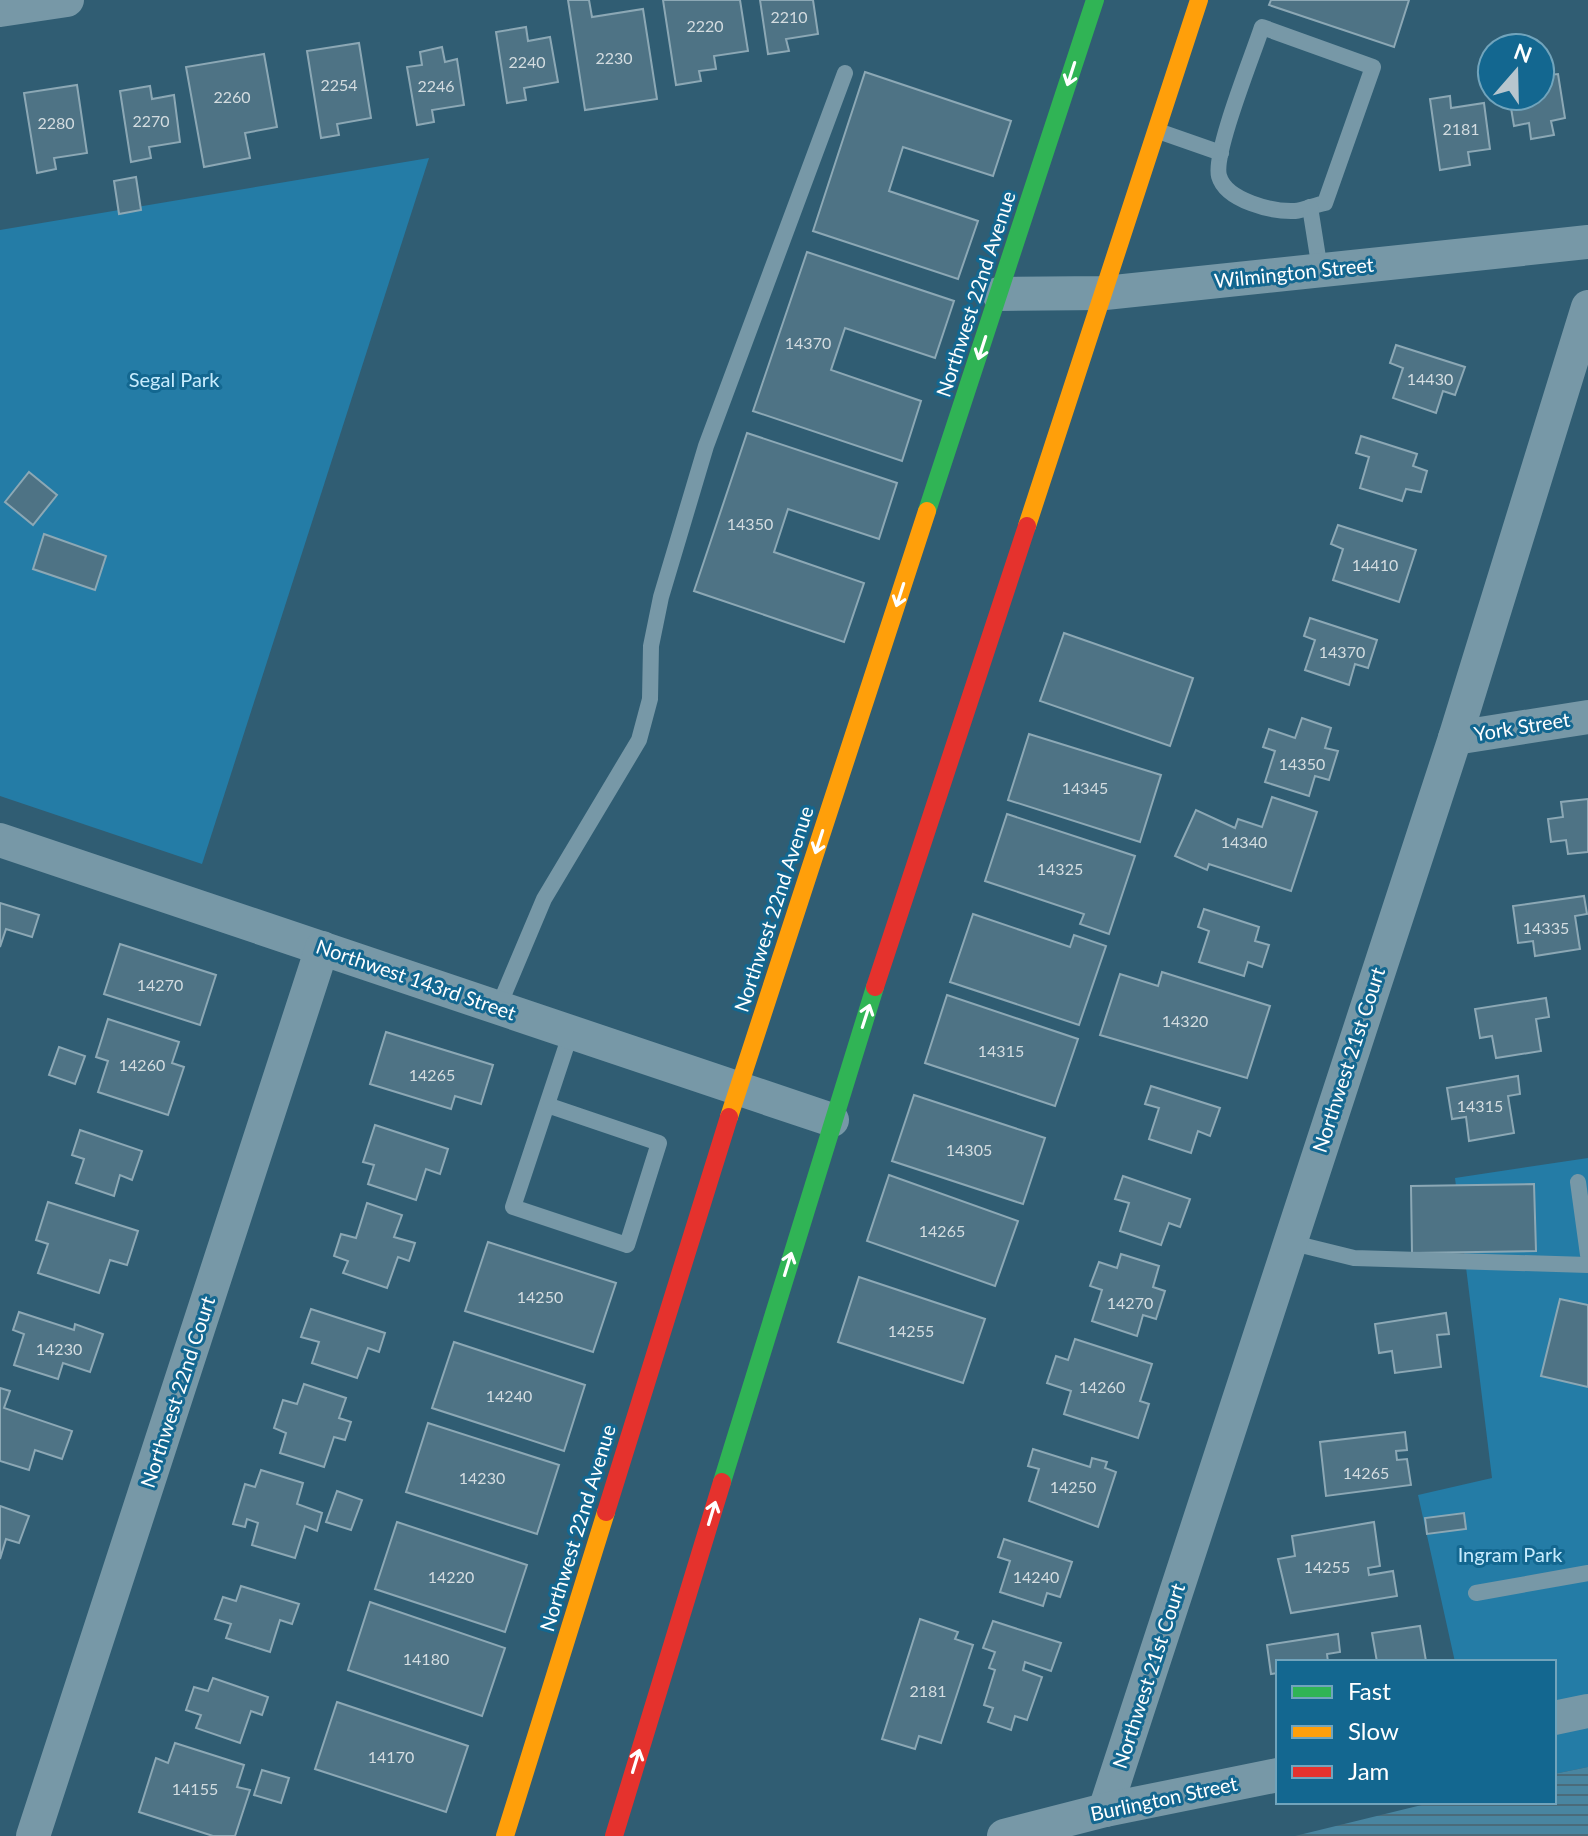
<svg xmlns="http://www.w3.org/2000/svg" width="1588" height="1836" font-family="Lato,sans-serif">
	<defs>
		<pattern id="water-rules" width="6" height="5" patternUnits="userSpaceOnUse" patternTransform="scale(2)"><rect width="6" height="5" fill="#4985a0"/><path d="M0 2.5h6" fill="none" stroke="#4a6b7a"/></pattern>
	</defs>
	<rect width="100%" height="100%" fill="#305d73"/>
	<g fill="#247ca6">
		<polygon points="429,158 202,864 0,796 0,230"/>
		<polygon points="1588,1158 1588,1767 1554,1774 1554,1662 1455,1662 1418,1495 1492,1478 1455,1178"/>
	</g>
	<polygon fill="url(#water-rules)" points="1588,1767 1588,1836 1295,1836 1434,1802 1554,1802 1554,1774"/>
	<g fill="#4e7385" stroke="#8ca8b5" stroke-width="2">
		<polygon points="568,0 589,0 592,17 643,9 657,99 585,110"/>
		<polygon points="663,0 740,0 748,51 714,56 716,69 699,71 701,81 676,85"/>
		<polygon points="760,0 813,0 818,34 786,39 789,51 768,54"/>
		<polygon points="1271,0 1409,0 1394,47 1269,5"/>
		<polygon points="526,27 528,41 550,37 558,82 524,88 526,100 507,103 496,32"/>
		<polygon points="359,43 371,118 337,124 339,135 321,138 307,51"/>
		<polygon points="442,47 445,62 457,59 464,105 432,110 434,122 417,125 407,67 422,65 420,52"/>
		<polygon points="264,54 277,127 245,133 250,158 204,167 186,67"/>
		<polygon points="865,72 1011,121 993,176 903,147 889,191 978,221 958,279 813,231"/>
		<polygon points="1558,74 1565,118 1551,121 1554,135 1531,139 1529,123 1514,126 1509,96 1540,96 1540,76"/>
		<polygon points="77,85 87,153 54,158 56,169 37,173 24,93"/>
		<polygon points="150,86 152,99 174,95 180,142 149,147 151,158 131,162 120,91"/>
		<polygon points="1450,96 1451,108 1484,103 1490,149 1468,152 1470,165 1440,170 1430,99"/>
		<polygon points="136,177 141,210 119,214 114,181"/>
		<polygon points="807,252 954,301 935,358 845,328 831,370 921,401 902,461 753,411"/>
		<polygon points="1396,345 1465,367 1455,395 1443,391 1436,413 1393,398 1403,368 1390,363"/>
		<polygon points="747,433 897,483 879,539 788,509 774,552 864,583 844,642 694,591"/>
		<polygon points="1361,436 1417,454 1413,466 1427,471 1421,492 1406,489 1402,501 1360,488 1369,457 1356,453"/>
		<polygon points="29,472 57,495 33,525 5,502"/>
		<polygon points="1338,525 1416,550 1399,602 1333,580 1343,549 1331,544"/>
		<polygon points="44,534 106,556 95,590 33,569"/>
		<polygon points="1310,618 1377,640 1368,668 1355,664 1349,685 1305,670 1315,640 1304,636"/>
		<polygon points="1064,633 1193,678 1170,746 1040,701"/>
		<polygon points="1302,718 1331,728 1325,748 1338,751 1329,780 1315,776 1309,796 1265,782 1275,751 1263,747 1269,729 1295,738"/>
		<polygon points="1029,734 1161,775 1140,842 1008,800"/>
		<polygon points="1272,797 1317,812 1291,891 1209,864 1207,870 1175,856 1196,810 1235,828 1238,819 1262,827"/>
		<polygon points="1588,799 1588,852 1568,854 1566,840 1551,842 1548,819 1563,817 1561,802"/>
		<polygon points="1007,814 1135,856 1109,934 1080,924 1084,914 985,881"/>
		<polygon points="1584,896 1587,914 1575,916 1580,949 1535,956 1533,941 1518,943 1513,906"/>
		<polygon points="0,903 39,915 32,937 6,929 0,947"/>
		<polygon points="1204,909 1259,927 1255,941 1269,945 1262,967 1248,962 1244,976 1199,962 1209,931 1198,927"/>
		<polygon points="973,914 1070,947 1074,935 1106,946 1079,1025 950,982"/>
		<polygon points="120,944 216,975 200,1025 104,994"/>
		<polygon points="1162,972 1270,1006 1247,1078 1100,1035 1120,974 1158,986"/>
		<polygon points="947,995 1078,1039 1055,1106 925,1063"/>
		<polygon points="1546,998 1549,1017 1536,1019 1541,1051 1496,1058 1492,1036 1480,1038 1475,1009"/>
		<polygon points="108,1019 179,1042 172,1063 184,1067 168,1115 98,1092 108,1061 96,1057"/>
		<polygon points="386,1032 493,1065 481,1104 455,1096 451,1109 370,1084"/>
		<polygon points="59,1047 85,1056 75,1084 49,1075"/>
		<polygon points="1518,1076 1520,1094 1508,1096 1514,1133 1469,1141 1466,1117 1452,1119 1447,1088"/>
		<polygon points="1151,1086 1220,1108 1210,1136 1198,1131 1191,1153 1149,1139 1159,1108 1145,1104"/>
		<polygon points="914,1095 1045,1138 1023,1204 892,1161"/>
		<polygon points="375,1125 448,1149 440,1174 426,1169 416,1200 368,1184 374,1165 363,1162"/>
		<polygon points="80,1130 142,1151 132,1180 120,1175 114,1196 76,1183 84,1159 72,1155"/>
		<polygon points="889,1175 1018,1221 995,1286 867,1241"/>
		<polygon points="1123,1176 1190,1199 1180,1227 1169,1223 1161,1245 1120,1231 1129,1203 1115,1199"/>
		<polygon points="1534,1184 1536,1251 1412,1253 1411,1186"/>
		<polygon points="48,1202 138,1231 127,1265 110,1260 99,1293 38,1273 48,1244 36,1240"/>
		<polygon points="367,1203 402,1215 394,1237 415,1243 409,1261 398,1257 387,1288 343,1273 348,1261 334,1256 341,1234 356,1238"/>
		<polygon points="488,1242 616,1283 593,1352 465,1311"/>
		<polygon points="1121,1254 1159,1266 1153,1287 1165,1291 1156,1319 1143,1315 1137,1336 1092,1321 1102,1290 1090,1286 1099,1262 1117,1268"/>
		<polygon points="859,1277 985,1319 963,1383 838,1342"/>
		<polygon points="1560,1299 1588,1305 1588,1387 1541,1376"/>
		<polygon points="311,1309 385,1333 379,1352 368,1348 357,1378 312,1363 319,1342 301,1337"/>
		<polygon points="19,1312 74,1330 75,1324 103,1334 90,1372 63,1363 58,1379 14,1365 24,1334 13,1330"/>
		<polygon points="1446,1313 1449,1334 1437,1335 1441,1367 1395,1373 1392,1351 1379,1353 1375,1324"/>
		<polygon points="1075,1339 1152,1364 1140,1401 1149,1404 1138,1438 1064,1414 1071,1391 1047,1383 1056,1356 1068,1360"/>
		<polygon points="454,1342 585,1385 564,1451 432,1408"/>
		<polygon points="304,1384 346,1398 339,1418 351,1422 345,1440 334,1437 324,1467 280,1453 286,1433 274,1428 283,1400 297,1404"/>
		<polygon points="0,1388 10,1391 4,1408 72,1431 62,1459 35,1450 29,1470 0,1461"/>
		<polygon points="428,1423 559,1465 537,1534 406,1492"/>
		<polygon points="1405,1432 1407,1450 1396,1451 1397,1460 1407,1459 1411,1485 1326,1496 1320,1442"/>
		<polygon points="1033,1449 1090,1467 1092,1458 1107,1462 1105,1468 1116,1472 1098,1527 1029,1501 1039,1469 1028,1466"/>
		<polygon points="261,1470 303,1483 297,1504 322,1513 317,1531 305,1526 295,1558 252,1545 258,1523 247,1519 245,1527 233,1524 245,1484 255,1487"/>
		<polygon points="337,1491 362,1500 351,1530 326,1522"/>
		<polygon points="0,1506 29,1516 19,1543 6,1539 0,1559"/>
		<polygon points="1464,1513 1466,1529 1427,1534 1425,1518"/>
		<polygon points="397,1522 527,1565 505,1632 375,1589"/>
		<polygon points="1374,1522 1380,1566 1368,1568 1369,1575 1393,1571 1397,1596 1291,1613 1278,1559 1295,1556 1292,1536"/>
		<polygon points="1004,1539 1072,1562 1060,1597 1047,1593 1043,1606 1000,1592 1010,1561 998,1557"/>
		<polygon points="241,1586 299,1604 292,1624 280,1620 270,1652 226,1638 231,1624 215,1619 223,1597 236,1601"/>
		<polygon points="370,1602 505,1648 482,1716 348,1670"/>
		<polygon points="920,1619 958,1632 955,1639 973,1645 941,1743 919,1736 915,1749 882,1739"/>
		<polygon points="993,1621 1061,1643 1051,1671 1025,1662 1023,1670 1042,1677 1027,1720 1015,1716 1011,1730 988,1722 993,1708 984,1705 995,1670 989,1668 995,1652 983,1648"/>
		<polygon points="1420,1626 1426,1661 1377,1662 1372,1633"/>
		<polygon points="1338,1634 1340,1652 1327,1654 1328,1662 1278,1662 1278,1673 1271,1674 1267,1645"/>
		<polygon points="213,1678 268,1697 262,1715 251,1711 240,1743 196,1728 201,1715 186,1710 194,1687 208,1691"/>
		<polygon points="337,1702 468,1746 446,1812 315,1769"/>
		<polygon points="175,1743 244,1765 237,1787 250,1790 235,1836 213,1836 139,1812 156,1758 168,1763"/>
		<polygon points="262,1770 289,1778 281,1803 254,1795"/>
	</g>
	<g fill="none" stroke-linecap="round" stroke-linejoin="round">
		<g stroke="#7798a7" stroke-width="16">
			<path d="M 1262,27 L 1373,67 L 1325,203 C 1315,205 1304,210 1295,211 C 1273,212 1226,201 1219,176 C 1213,153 1253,55 1262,27 Z"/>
			<polyline points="1158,131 1221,153"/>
			<polyline points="1310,207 1320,270"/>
			<polyline points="498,1008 544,899 639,740 650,699 651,646 661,597 706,446 845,73"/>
			<polyline points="547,1105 659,1143 627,1245 513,1207 571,1032"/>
			<polyline points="1578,1182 1588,1255"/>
			<polyline points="1289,1242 1354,1258 1588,1265"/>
			<polyline points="1476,1593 1588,1573"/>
		</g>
		<g stroke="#7798a7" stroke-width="34">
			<polyline points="0,10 67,0"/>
			<polyline points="999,294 1105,293 1588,242"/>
			<polyline points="1455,738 1588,717"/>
			<polyline points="0,840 832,1120"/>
			<polyline points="1554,1718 1588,1711"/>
			<polyline points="1105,1810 1455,738 1588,307"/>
			<polyline points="33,1836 322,948"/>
			<polyline points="1004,1836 1105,1810 1278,1775"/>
		</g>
		<g stroke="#30b455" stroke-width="18">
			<polyline points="927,511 1095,0"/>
			<polyline points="722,1482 875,987"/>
		</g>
		<g stroke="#ff9f0a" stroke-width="18">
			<polyline points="1027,526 1199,0"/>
			<polyline points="729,1117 927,511"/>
			<polyline points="505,1836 606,1512"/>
		</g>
		<g stroke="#e5322d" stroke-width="18">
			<polyline points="875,987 1027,526"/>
			<polyline points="606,1512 729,1117"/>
			<polyline points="614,1836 722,1482"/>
		</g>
	</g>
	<defs><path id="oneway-shaft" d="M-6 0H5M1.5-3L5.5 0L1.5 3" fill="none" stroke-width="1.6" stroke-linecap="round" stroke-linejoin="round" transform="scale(2)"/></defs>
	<g stroke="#fff">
		<use href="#oneway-shaft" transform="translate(1071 74) rotate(108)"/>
		<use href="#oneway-shaft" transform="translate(982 348) rotate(108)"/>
		<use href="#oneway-shaft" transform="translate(900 595) rotate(108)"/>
		<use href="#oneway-shaft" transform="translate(819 842) rotate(108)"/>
		<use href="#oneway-shaft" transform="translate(866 1016) rotate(-72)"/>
		<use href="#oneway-shaft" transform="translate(788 1264) rotate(-73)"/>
		<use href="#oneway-shaft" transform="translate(712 1513) rotate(-73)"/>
		<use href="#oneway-shaft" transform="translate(636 1761) rotate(-73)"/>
	</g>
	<g text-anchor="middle" stroke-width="6" stroke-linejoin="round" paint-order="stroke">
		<g font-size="16" fill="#d3dce0">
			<text x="789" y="23">2210</text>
			<text x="705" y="32">2220</text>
			<text x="614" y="64">2230</text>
			<text x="527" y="68">2240</text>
			<text x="339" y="91">2254</text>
			<text x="436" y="92">2246</text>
			<text x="232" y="103">2260</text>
			<text x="151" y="127">2270</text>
			<text x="56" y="129">2280</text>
			<text x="1461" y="135">2181</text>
			<text x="808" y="349">14370</text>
			<text x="1430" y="385">14430</text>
			<text x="750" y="530">14350</text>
			<text x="1375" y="571">14410</text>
			<text x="1342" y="658">14370</text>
			<text x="1302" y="770">14350</text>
			<text x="1085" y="794">14345</text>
			<text x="1244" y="848">14340</text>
			<text x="1060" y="875">14325</text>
			<text x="1546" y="934">14335</text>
			<text x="160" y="991">14270</text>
			<text x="1185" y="1027">14320</text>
			<text x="1001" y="1057">14315</text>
			<text x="142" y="1071">14260</text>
			<text x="432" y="1081">14265</text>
			<text x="1480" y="1112">14315</text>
			<text x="969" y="1156">14305</text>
			<text x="942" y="1237">14265</text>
			<text x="540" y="1303">14250</text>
			<text x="1130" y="1309">14270</text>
			<text x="911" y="1337">14255</text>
			<text x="59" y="1355">14230</text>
			<text x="1102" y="1393">14260</text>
			<text x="509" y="1402">14240</text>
			<text x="1366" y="1479">14265</text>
			<text x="482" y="1484">14230</text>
			<text x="1073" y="1493">14250</text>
			<text x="1327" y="1573">14255</text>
			<text x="451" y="1583">14220</text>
			<text x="1036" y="1583">14240</text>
			<text x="426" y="1665">14180</text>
			<text x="928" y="1697">2181</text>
			<text x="391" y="1763">14170</text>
			<text x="195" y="1795">14155</text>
		</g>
		<g font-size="20" fill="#fff" stroke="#136790">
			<text transform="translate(1294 273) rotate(-6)" y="7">Wilmington Street</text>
			<text transform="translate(976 294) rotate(-72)" y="7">Northwest 22nd Avenue</text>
			<text transform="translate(1522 727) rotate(-9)" y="7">York Street</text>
			<text transform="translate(774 909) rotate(-72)" y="7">Northwest 22nd Avenue</text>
			<text transform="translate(416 980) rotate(19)" y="7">Northwest 143rd Street</text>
			<text transform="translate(1349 1060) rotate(-72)" y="7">Northwest 21st Court</text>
			<text transform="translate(178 1392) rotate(-72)" y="7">Northwest 22nd Court</text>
			<text transform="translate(578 1528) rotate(-73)" y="7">Northwest 22nd Avenue</text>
			<text transform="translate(1149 1676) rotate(-72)" y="7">Northwest 21st Court</text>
			<text transform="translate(1164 1799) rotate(-12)" y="7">Burlington Street</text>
		</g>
		<g font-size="20" fill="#c6ebfd" stroke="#136790">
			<text x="174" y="387">Segal Park</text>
			<text x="1510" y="1562">Ingram Park</text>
		</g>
	</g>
	<rect x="1276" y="1660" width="280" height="144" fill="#136790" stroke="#71a4bc" stroke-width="2"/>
	<rect x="1292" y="1686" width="40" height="12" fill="#30b455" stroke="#71a4bc" stroke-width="2"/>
	<text x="1348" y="1700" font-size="24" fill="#ffffff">Fast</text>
	<rect x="1292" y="1726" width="40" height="12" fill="#ff9f0a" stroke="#71a4bc" stroke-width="2"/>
	<text x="1348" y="1740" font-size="24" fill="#ffffff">Slow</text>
	<rect x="1292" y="1766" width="40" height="12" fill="#e5322d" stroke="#71a4bc" stroke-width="2"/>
	<text x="1348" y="1780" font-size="24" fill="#ffffff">Jam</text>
	<g transform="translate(1516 72) rotate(20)"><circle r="38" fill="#136790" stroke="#71a4bc" stroke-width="2"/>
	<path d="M0-6L14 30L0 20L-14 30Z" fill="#b7c6ce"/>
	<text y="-12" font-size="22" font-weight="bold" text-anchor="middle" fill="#ffffff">N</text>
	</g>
</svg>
